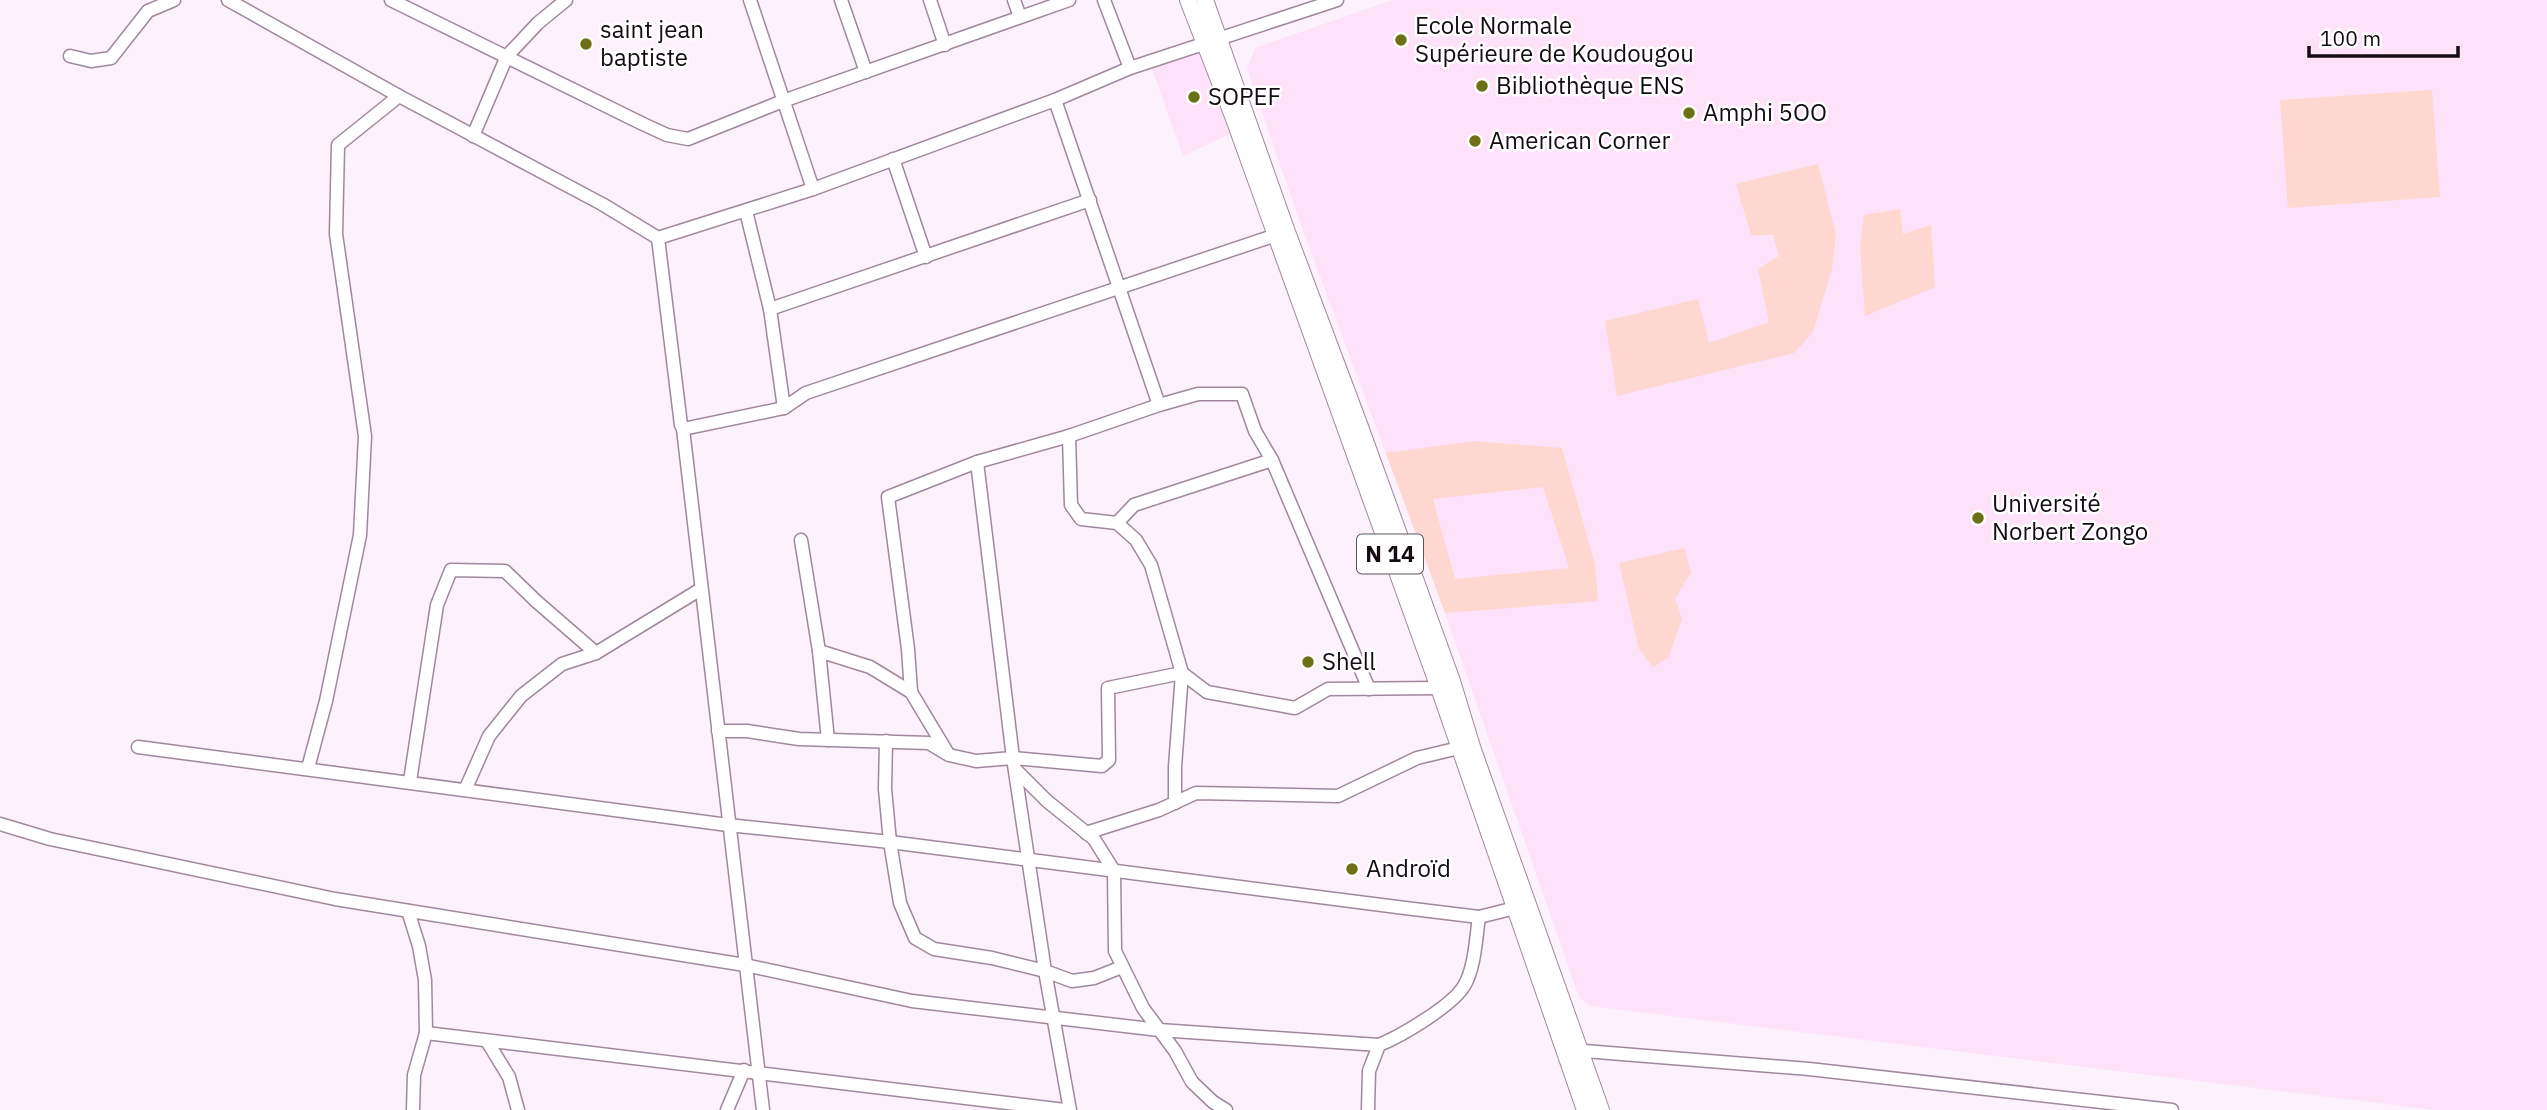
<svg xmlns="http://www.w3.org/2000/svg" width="2547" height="1110" font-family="'IBM Plex Sans',sans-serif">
	<rect width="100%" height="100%" fill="#fdf1fb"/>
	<g fill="#fee2fa">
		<polygon points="1392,0 2547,0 2547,1110 2435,1110 1590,1006 1579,997 1445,613 1301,225 1247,69 1255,48"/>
		<polygon points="1200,53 1230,134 1183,156 1151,66"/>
	</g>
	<g fill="#fed7d1" fill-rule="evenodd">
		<polygon points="2432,90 2440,197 2288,208 2280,100"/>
		<polygon points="1818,164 1836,235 1832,269 1813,332 1794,353 1617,396 1605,321 1698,299 1709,343 1769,322 1758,269 1779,256 1773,235 1751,235 1736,184"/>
		<polygon points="1900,209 1903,234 1931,225 1935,287 1865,316 1860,248 1864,215"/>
		<path d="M 1474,441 L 1562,448 L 1595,564 L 1598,601 L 1445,613 L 1386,453 ZM 1543,487 L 1569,568 L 1455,579 L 1433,499 Z"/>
		<polygon points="1684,548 1691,572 1675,599 1682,619 1668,658 1653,667 1639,649 1619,563"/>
	</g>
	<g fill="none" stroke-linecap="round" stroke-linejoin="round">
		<g stroke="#a1879d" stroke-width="15">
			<g id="minor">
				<polyline points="228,0 399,96 602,204 658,238 813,189 1055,100 1130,68 1337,0"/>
				<polyline points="391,0 643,124 667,135 688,139 783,101 1069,0"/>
				<polyline points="750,0 813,189"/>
				<polyline points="841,0 866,72"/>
				<polyline points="930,0 945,45"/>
				<polyline points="1014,0 1020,17"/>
				<polyline points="1104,0 1130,68"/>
				<polyline points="70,56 91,61 111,58 148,11 174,0"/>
				<polyline points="1055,100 1159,405"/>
				<polyline points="473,136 507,56 538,23 566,0"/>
				<polyline points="893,159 926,257"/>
				<polyline points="746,211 770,309 784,408 806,393 1276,235"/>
				<polyline points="658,238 681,425 683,429 763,1110"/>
				<polyline points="770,309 1090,200"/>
				<polyline points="683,429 784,408"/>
				<polyline points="1069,436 1071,505 1081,519 1117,523 1136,540 1151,565 1182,673 1175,767 1175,803"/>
				<polyline points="977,462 1013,758 1045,971 1070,1110"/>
				<polyline points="1117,523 1134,505 1272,460 1369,689"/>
				<polyline points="801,540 819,651 828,740"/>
				<polyline points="819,651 870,667 911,692 947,752"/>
				<polyline points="911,692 908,649 888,497 977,462 1069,436 1159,405 1198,394 1242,394 1255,431 1272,460"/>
				<polyline points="718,731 747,731 799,739 929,743 949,755 976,761 1013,758 1102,766 1109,760 1108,688 1182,673 1207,692 1295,708 1328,689 1439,688"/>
				<polyline points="886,741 885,789 890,842 900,903 915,938 934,949 992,958 1045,971 1072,981 1094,978 1122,967"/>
				<polyline points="138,747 728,825 890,842 1405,908 1479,917 1515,908"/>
				<polyline points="308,768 326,701 360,535 365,436 336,234 338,145 399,96"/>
				<polyline points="1016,770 1047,801 1094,839 1114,871 1115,951 1143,1008 1175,1051 1192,1082 1213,1102 1226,1110"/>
				<polyline points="410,781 437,605 451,570 505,571 536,601 596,653"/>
				<polyline points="466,788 489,736 521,696 562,664 596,653 701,589"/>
				<polyline points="0,824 50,839 335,899 745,965 912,1001 1159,1030 1379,1045"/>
				<polyline points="1086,833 1159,810 1196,793 1338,796 1417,758 1459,748"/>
				<polyline points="408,911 419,946 425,980 426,1033 414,1075 413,1110"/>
				<polyline points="426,1033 1065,1110"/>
				<polyline points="487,1041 509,1077 518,1110"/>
				<polyline points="1572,1050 1809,1069 2172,1110"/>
				<polyline points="727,1110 744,1070"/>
				<path d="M 1368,1110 L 1369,1071 L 1379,1045 C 1401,1036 1452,1006 1464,986 C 1475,968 1476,937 1479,917"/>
			</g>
		</g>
		<g stroke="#a1879d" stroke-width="18">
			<g id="major">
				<polyline points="1188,0 1233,116 1439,688 1585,1110"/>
				<polyline points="1205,0 1287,232 1359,424 1452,681 1473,750 1601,1110"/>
			</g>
		</g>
		<use href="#minor" stroke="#fff" stroke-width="12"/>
		<use href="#major" stroke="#fff" stroke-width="16"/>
	</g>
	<g fill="#6d7015" stroke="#fff" stroke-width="2.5">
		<circle cx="1401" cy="40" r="7"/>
		<circle cx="586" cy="44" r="7"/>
		<circle cx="1482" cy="86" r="7"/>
		<circle cx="1194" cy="97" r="7"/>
		<circle cx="1689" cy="113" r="7"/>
		<circle cx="1475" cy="141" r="7"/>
		<circle cx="1978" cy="518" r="7"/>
		<circle cx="1308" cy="662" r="7"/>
		<circle cx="1352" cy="869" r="7"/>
	</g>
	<g text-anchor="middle" stroke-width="5" stroke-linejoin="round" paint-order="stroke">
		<rect fill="#fff" stroke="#5a545a" stroke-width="2" x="1357" y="534.5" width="66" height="39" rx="5"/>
		<g font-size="23" font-weight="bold" fill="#140b13">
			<text x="1390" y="562">N 14</text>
		</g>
		<g font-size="24" fill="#140b13" stroke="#fff" text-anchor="start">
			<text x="1415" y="34">Ecole Normale<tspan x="1415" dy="28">Supérieure de Koudougou</tspan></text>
			<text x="600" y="38">saint jean<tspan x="600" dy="28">baptiste</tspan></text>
			<text x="1496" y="94">Bibliothèque ENS</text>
			<text x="1208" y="105">SOPEF</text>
			<text x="1703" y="121">Amphi 5OO</text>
			<text x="1489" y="149">American Corner</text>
			<text x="1992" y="512">Université<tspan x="1992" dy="28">Norbert Zongo</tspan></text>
			<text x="1322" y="670">Shell</text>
			<text x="1366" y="877">Androïd</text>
		</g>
	</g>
	<path d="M2309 46v10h149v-10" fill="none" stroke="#140b13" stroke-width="3.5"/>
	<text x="2320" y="46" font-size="21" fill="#140b13" stroke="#ffffff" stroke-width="5" paint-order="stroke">100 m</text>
</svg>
